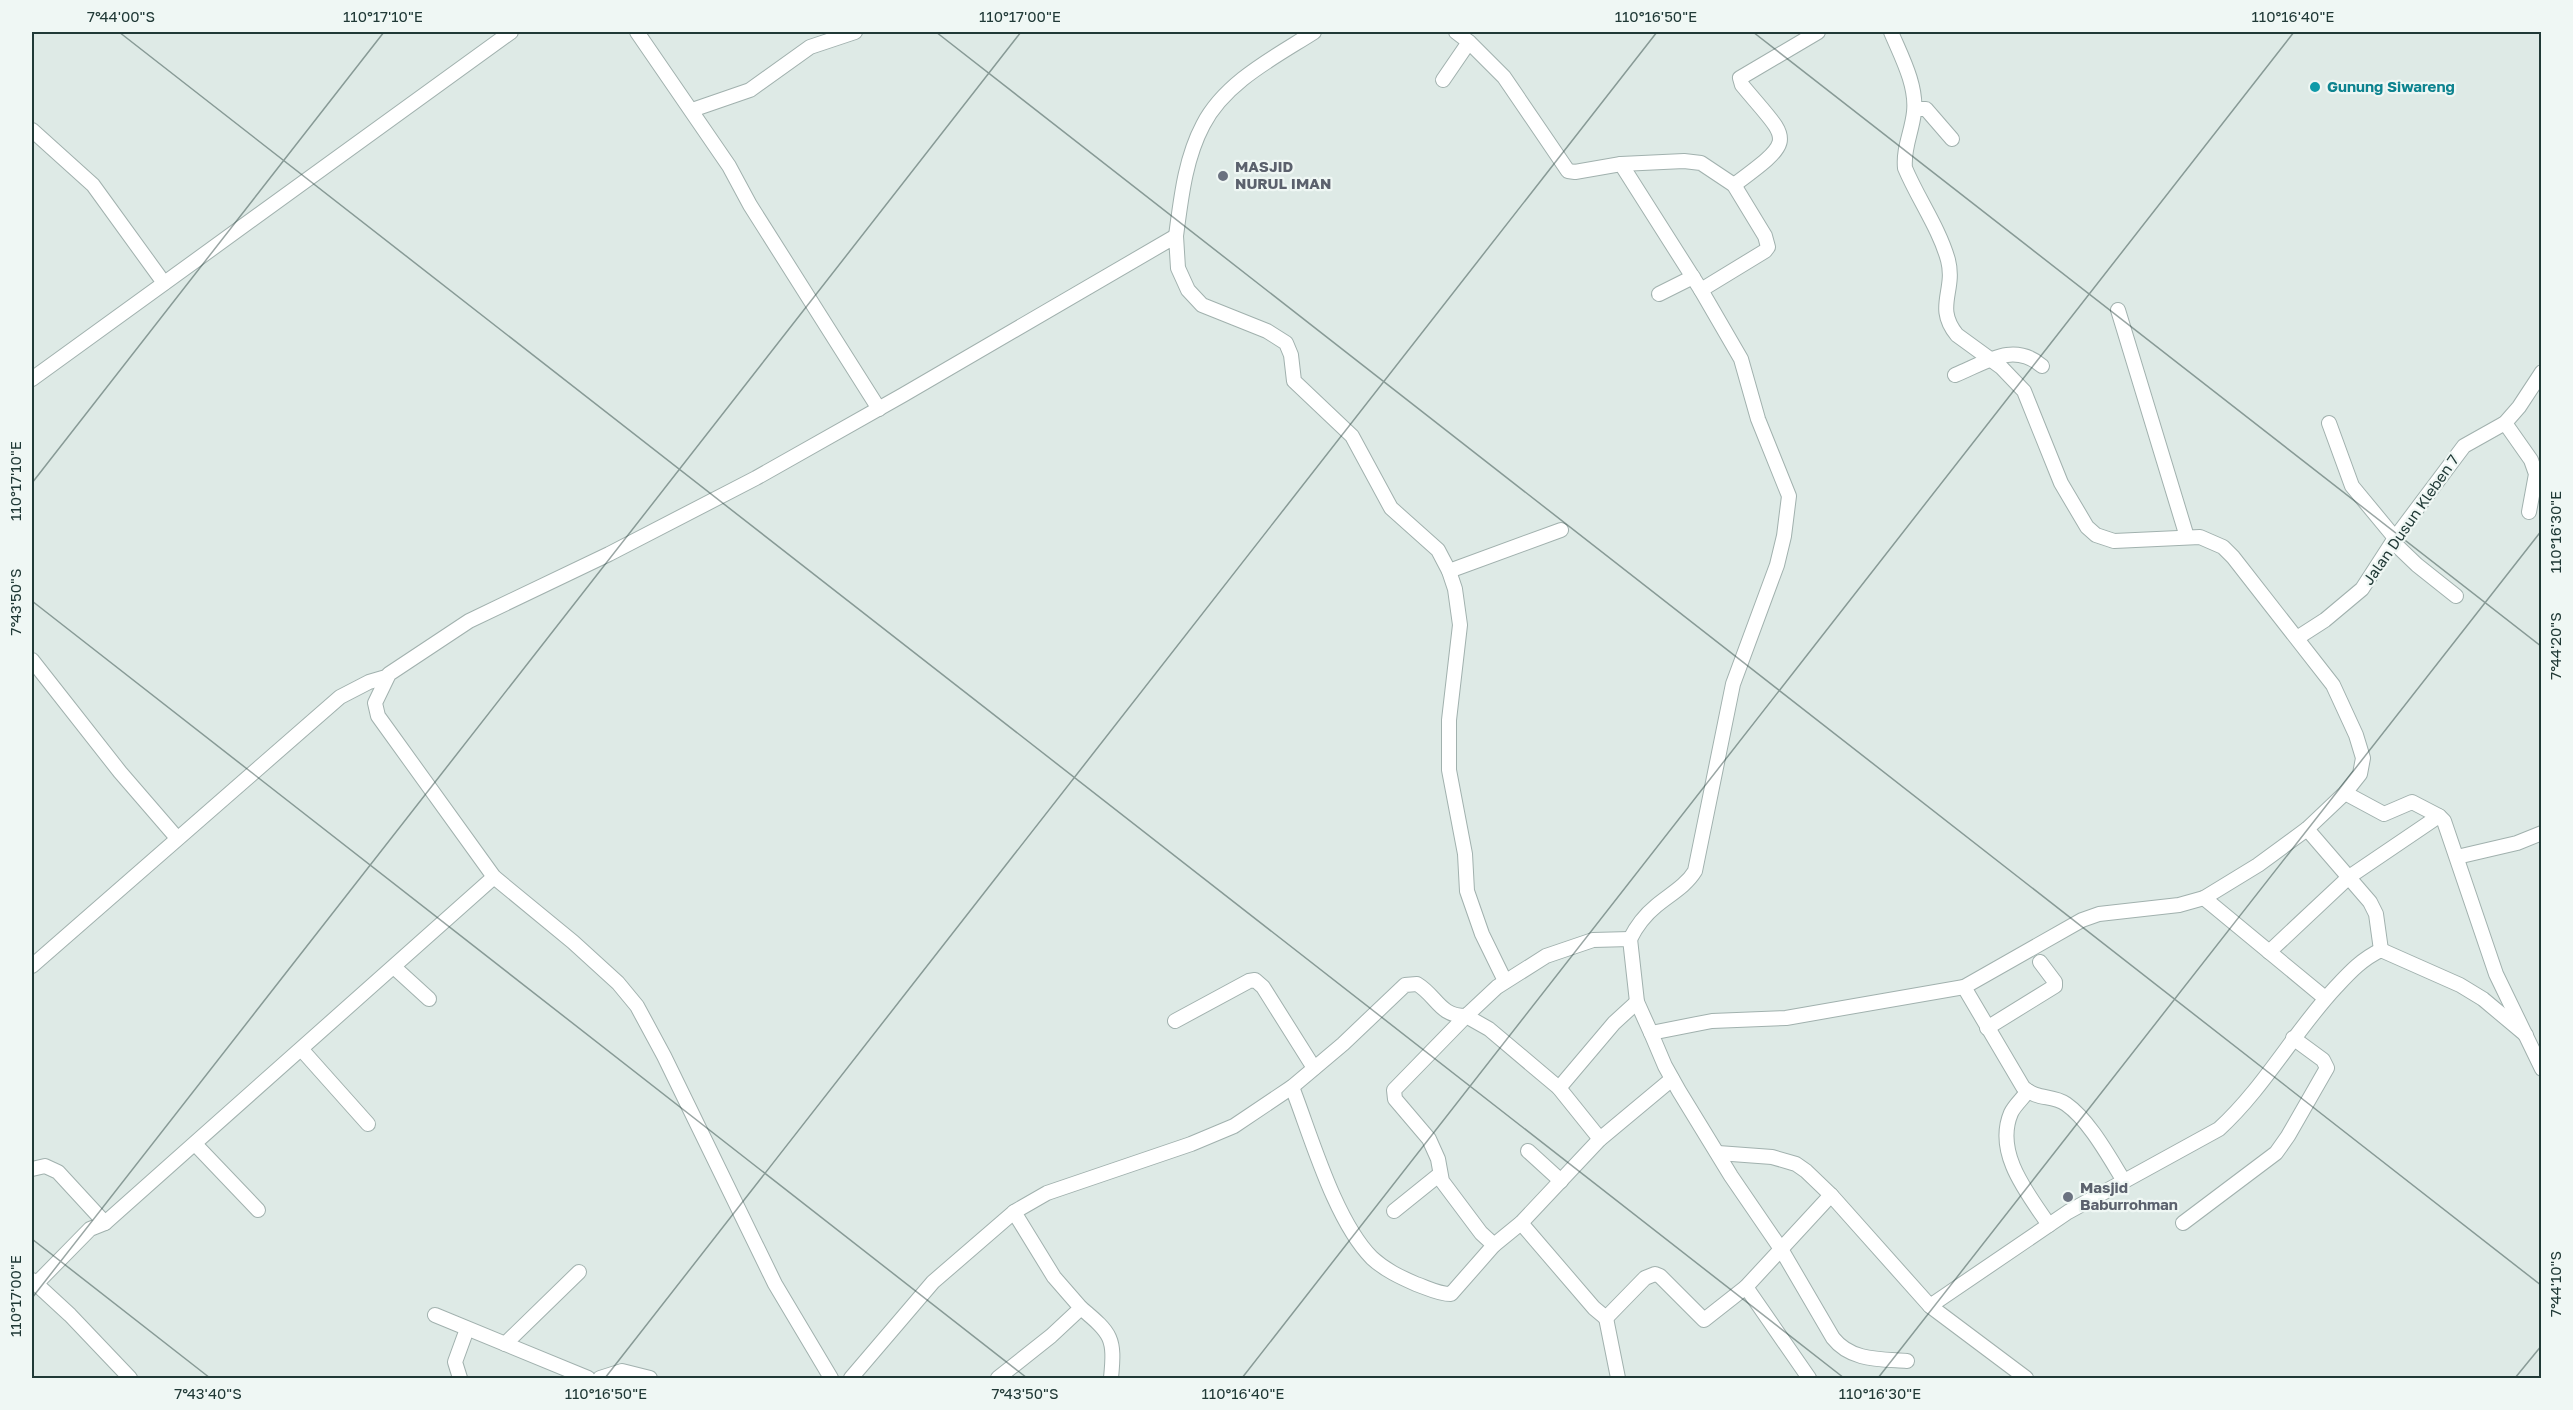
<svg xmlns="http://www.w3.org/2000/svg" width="2573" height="1410" font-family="'Golos Text',sans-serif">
	<rect width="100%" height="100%" fill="#deeae6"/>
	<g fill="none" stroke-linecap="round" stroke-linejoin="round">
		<g stroke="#a1b1ae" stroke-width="16">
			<g id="minor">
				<polyline points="637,32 729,166 750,205 879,409"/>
				<polyline points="1456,32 1469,42 1504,77 1568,171 1575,172 1621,164 1684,161 1701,163 1734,185 1765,236 1768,247 1765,251 1701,290"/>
				<path d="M 1891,32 C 1901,56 1917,85 1914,112 C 1912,132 1903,148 1905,168 C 1918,199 1939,228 1948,260 C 1956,291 1934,307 1957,335 L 2001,367 L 2024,391 L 2061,483 L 2087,527 L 2096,535 L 2114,541 L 2200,537 L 2223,547 L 2233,557 L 2333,685 L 2356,735 L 2363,758 L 2360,774 L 2345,793 L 2307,829 L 2258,865 L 2204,898 L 2179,905 L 2099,914 L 2082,920 L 1964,987 L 1786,1018 L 1712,1021 L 1651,1033 L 1665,1066 L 1679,1091 L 1731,1176 L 1781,1249 L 1833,1338 C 1851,1361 1880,1359 1907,1361"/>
				<polyline points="1443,80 1469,42"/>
				<polyline points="1915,109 1926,109 1952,139"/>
				<polyline points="692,110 750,90 810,47 855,32"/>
				<polyline points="32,130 93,185 164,283"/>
				<path d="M 1621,164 L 1701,290 L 1741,359 L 1758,419 L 1789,496 L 1784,536 L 1777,565 L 1733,684 L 1695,871 C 1686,886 1669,895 1656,906 C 1645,915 1636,927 1630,939"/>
				<path d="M 1734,185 C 1799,137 1789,142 1742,85 L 1740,78 L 1818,32"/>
				<path d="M 1176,236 C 1181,199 1185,159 1203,125 C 1225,82 1275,57 1314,32"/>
				<polyline points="1659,294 1693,277"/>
				<polyline points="2118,310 2187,537"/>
				<path d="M 1955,375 C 1985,363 2013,341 2042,366"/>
				<polyline points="32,379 511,32"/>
				<polyline points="2329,423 2352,486 2395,538"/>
				<polyline points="2505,423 2531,460 2536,474 2529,512"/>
				<polyline points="2393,542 2417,565 2456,596"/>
				<polyline points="1449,571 1561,530"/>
				<polyline points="2297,638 2325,620 2362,589 2395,538 2464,446 2505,423 2519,407 2542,372"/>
				<polyline points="32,660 120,772 177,838"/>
				<polyline points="2345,793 2384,814 2412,802 2439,816 2444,821 2496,974 2542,1069"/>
				<polyline points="2307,829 2370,902 2376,914 2381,950"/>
				<polyline points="2457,857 2517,843 2542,833"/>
				<polyline points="2204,898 2325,998"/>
				<polyline points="2269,952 2349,877 2439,816"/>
				<polyline points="32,966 340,697 369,682 386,677"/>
				<polyline points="395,968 429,999"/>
				<path d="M 1964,987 L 2023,1087 C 2038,1101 2051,1094 2066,1104 C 2089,1120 2109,1157 2124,1181"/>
				<polyline points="1637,1002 1614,1023 1559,1088 1489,1029 1466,1016 1394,1090 1395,1099 1429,1139 1438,1159 1442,1181 1481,1233 1494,1245 1521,1223 1600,1139 1672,1079"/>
				<polyline points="1175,1021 1249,981 1255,980 1263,987 1314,1068"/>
				<polyline points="1987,1028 2055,986 2055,982 2040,962"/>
				<polyline points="302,1050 368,1124"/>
				<path d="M 1292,1087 C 1311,1136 1335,1221 1372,1258 C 1385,1270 1400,1277 1416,1284 C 1428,1288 1438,1294 1451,1294 L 1494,1245"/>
				<polyline points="1559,1088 1600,1139"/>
				<path d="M 2028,1091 C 2023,1098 2014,1106 2011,1113 C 1994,1153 2028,1194 2049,1225"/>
				<polyline points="195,1144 258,1210"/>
				<polyline points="1528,1151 1561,1181"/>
				<path d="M 1718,1153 L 1772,1157 L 1796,1164 L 1806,1171 L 1831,1195 L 1930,1306 L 2068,1212 L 2219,1129 C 2264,1088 2294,1032 2336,987 C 2350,972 2362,959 2381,950 L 2460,985 L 2483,999 L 2526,1035"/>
				<polyline points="32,1169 45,1166 58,1172 105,1223 494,877"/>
				<polyline points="1394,1211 1440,1174"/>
				<polyline points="1521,1223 1594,1308 1606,1318 1645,1278 1655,1274 1660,1276 1704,1320 1746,1287"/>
				<polyline points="2183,1223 2276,1153 2288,1136 2327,1068 2323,1060 2293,1038"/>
				<polyline points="32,1280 70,1315 130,1378"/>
				<polyline points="36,1284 90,1229 105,1223"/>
				<polyline points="1930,1306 2026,1378"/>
				<path d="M 1081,1308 C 1112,1334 1115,1338 1111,1378"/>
				<polyline points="435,1315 588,1378"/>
				<polyline points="1606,1318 1618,1378"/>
				<polyline points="505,1344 579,1272"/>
				<polyline points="460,1378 455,1362 467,1329"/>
				<polyline points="600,1378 622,1371 650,1378"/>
				<polyline points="831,1378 775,1284 664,1056 637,1006 618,983 573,942 494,877 378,716 375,703 389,674 469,621 609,554 756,478 903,395 1176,236 1178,268 1188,290 1202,305 1267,331 1286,343 1291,355 1294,381 1352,436 1391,508 1438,550 1449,571 1455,589 1460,625 1449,720 1449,770 1465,854 1467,891 1482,934 1505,981"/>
				<path d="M 851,1378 L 933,1282 L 1014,1212 L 1047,1193 L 1191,1144 L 1234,1126 L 1292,1087 L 1343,1044 L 1405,985 L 1417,984 C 1437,996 1439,1016 1466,1016 L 1497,987 L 1546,956 L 1593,940 L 1630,939 L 1637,1002 L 1651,1033"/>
				<polyline points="998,1378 1051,1336 1081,1308 1054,1277 1014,1212"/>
				<polyline points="1809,1378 1746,1287 1831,1195"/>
			</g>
		</g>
		<use href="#minor" stroke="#fff" stroke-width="14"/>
	</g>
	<path fill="none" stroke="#203936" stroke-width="1.5" stroke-opacity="0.45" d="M 119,32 L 1844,1378M 936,32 L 2542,1286M 1753,32 L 2542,647M 32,483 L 384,32M 32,601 L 1027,1378M 32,1239 L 210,1378M 32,1298 L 1021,32M 605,1378 L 1657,32M 1242,1378 L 2294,32M 1878,1378 L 2542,530M 2515,1378 L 2542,1345"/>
	<circle fill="#0f9aa8" stroke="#eff7f4" stroke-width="2" cx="2315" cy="87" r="6"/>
	<g fill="#6b7280" stroke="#eff7f4" stroke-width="2">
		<circle cx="1223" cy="176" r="6"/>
		<circle cx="2068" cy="1197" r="6"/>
	</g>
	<g text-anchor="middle" stroke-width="4.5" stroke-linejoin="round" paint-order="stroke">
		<g font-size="15" font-weight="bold" fill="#0d838f" stroke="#eff7f4" text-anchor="start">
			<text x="2327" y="92">Gunung Siwareng</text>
		</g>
		<g font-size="15" font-weight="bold" fill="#5b616d" stroke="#eff7f4" text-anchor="start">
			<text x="1235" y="172">MASJID<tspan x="1235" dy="17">NURUL IMAN</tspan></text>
			<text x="2080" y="1193">Masjid<tspan x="2080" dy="17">Baburrohman</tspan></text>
		</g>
		<g font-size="15" fill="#203936" stroke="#eff7f4">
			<text transform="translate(2411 520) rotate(-55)" y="5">Jalan Dusun Kleben 7</text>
		</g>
	</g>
	<rect width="2573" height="1410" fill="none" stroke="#eff7f4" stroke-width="66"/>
	<rect x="33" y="33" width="2507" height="1344" fill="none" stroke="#203936" stroke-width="2"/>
	<g font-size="15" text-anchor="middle" fill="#203936">
		<text x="121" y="22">7°44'00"S</text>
		<text x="383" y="22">110°17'10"E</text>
		<text x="1020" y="22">110°17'00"E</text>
		<text x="1656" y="22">110°16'50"E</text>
		<text x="2293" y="22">110°16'40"E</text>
		<text transform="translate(16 481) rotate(-90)" y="5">110°17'10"E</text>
		<text transform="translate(2556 532) rotate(-90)" y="5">110°16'30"E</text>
		<text transform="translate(16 602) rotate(-90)" y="5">7°43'50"S</text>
		<text transform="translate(2556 646) rotate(-90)" y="5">7°44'20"S</text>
		<text transform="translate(2556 1284) rotate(-90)" y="5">7°44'10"S</text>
		<text transform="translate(16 1296) rotate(-90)" y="5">110°17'00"E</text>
		<text x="208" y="1399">7°43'40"S</text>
		<text x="606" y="1399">110°16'50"E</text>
		<text x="1025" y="1399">7°43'50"S</text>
		<text x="1243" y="1399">110°16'40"E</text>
		<text x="1880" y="1399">110°16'30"E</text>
	</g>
</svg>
